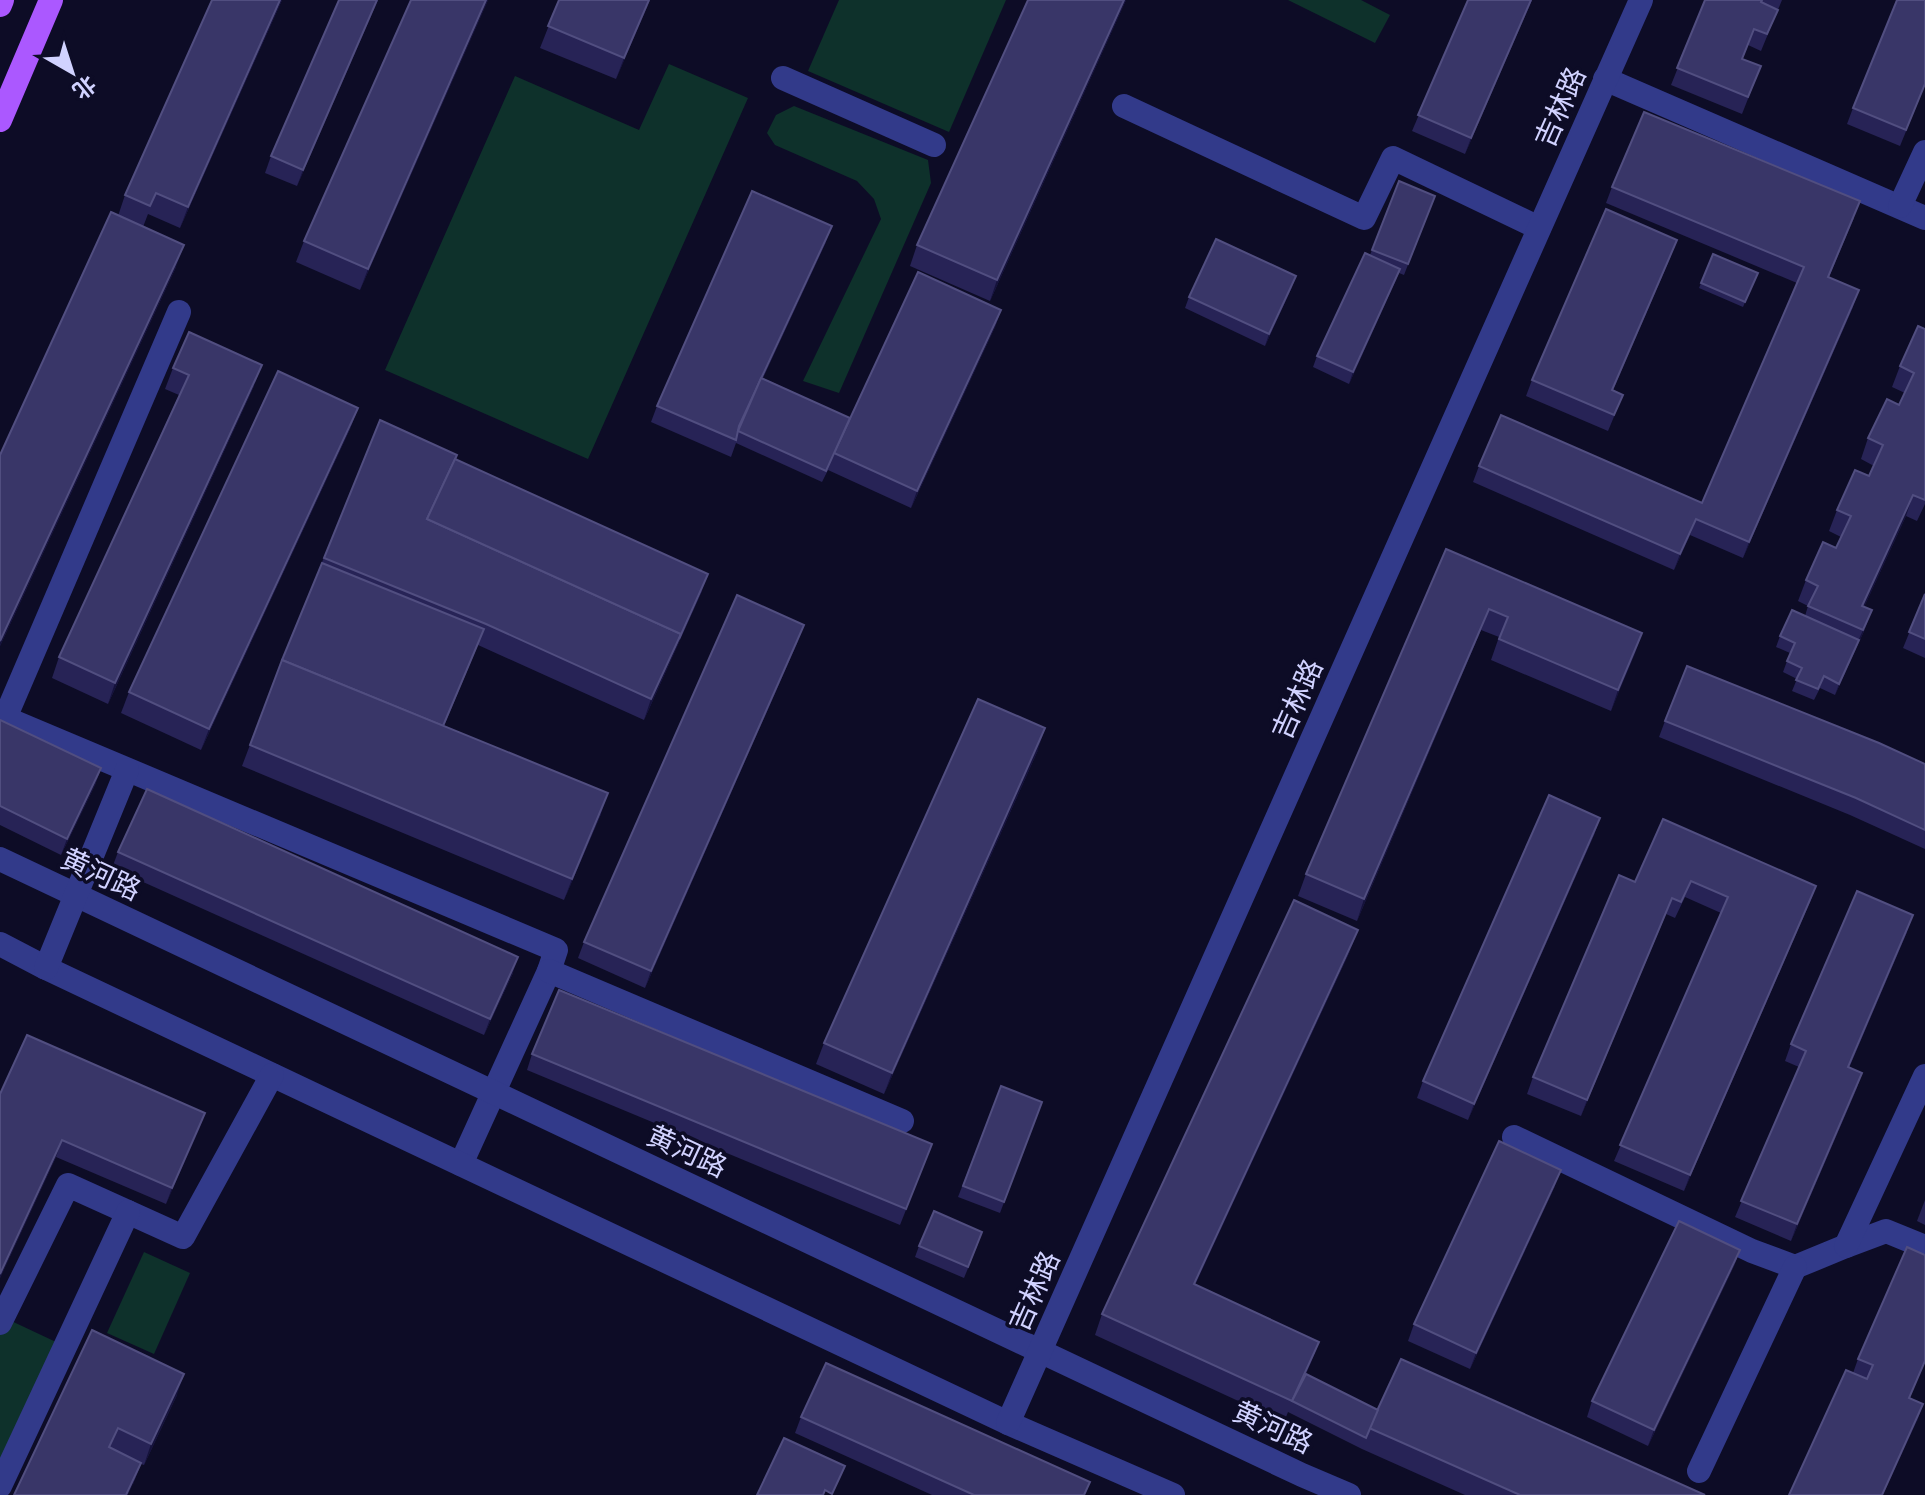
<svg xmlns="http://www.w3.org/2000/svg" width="1925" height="1495" font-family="Helvetica,'Noto Sans SC',sans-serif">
	<rect width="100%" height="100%" fill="#0d0c26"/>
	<g fill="#0e312b">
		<polygon points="839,0 1006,0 949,132 808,71"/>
		<polygon points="1288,0 1361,0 1390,15 1375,43"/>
		<polygon points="669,64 748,98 588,459 385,370 515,76 639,130"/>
		<polygon points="794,106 928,160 931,183 839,393 803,381 881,219 874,199 857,181 775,145 767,133 776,115"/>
		<polygon points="144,1252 190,1273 154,1354 107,1333"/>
		<polygon points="5,1318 56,1342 0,1460 0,1329"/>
	</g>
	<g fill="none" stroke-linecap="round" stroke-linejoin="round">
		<g stroke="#323a8a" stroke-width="24">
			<polyline points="783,78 934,145"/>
			<polyline points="1605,79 1925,218"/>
			<polyline points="1124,106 1364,218 1393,158 1539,228"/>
			<polyline points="1900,206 1925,152"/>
			<polyline points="179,312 5,718 556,950 549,971 461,1164"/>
			<polyline points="0,859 1302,1475 1349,1495"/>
			<polyline points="0,944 46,968 1008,1423 1173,1495"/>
			<polyline points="46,968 127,770"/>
			<polyline points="549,971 902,1121"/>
			<polyline points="1514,1137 1752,1251 1795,1267 1846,1246 1886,1231 1925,1247"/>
			<polyline points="1846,1246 1925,1076"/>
			<polyline points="0,1323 68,1185 183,1237 272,1075"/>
			<polyline points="1008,1423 1641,0"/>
			<polyline points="1699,1471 1795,1267"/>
			<polyline points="0,1486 128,1212"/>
		</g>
		<g stroke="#ab58ff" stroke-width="24">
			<polyline points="0,5 2,0"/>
			<polyline points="0,120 51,0"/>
		</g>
	</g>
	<g fill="#272356">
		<polygon points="282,0 180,228 148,214 143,227 176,267 0,646 0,455 118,216 125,195"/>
		<polygon points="378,0 297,186 265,173 271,156"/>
		<polygon points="411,0 488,0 360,290 296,262 304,241"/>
		<polygon points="559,0 650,0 616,79 540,48"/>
		<polygon points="1126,0 990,301 910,266 917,245"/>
		<polygon points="1468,0 1532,0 1465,154 1412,131"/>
		<polygon points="1705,0 1782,0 1761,51 1748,45 1742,59 1761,66 1742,114 1671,85"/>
		<polygon points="1925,85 1900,146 1847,124 1853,108"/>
		<polygon points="1399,181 1435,196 1404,275 1399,273 1349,384 1313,367 1317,356 1370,255"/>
		<polygon points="1612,187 1854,218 1829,277 1853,307 1743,558 1690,535 1674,570 1473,482 1479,466 1702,503 1797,283 1606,203"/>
		<polygon points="826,242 763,378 850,418 1001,310 995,327 911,508 828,470 822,482 736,443 731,457 651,422 657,406"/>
		<polygon points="1713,254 1758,273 1743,307 1699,288"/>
		<polygon points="1671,256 1613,390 1623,395 1608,431 1526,396 1532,380"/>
		<polygon points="1292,287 1265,346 1185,308 1189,297"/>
		<polygon points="1925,329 1925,504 1917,521 1906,516 1864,607 1872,610 1864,631 1835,695 1820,688 1814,700 1792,691 1797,679 1783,672 1790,653 1776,647 1780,636 1805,616 1808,606 1798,601 1806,580 1836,548 1841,537 1829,531 1837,510 1869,476 1874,466 1861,459 1868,438 1899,405 1905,393 1892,387 1900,366"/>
		<polygon points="173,368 254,386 108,704 52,678 59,657 179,395 165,389"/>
		<polygon points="358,408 350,429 201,750 121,713 129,692"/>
		<polygon points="380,420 702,591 644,720 478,645 444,726 601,814 564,900 242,766 282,660"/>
		<polygon points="1446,549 1642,633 1611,711 1491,660 1499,637 1481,630 1357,921 1298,896 1306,874"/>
		<polygon points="1925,594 1925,658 1903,648"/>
		<polygon points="798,641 645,988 578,958 584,942"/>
		<polygon points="0,720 101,768 95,785 61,855 0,825"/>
		<polygon points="1665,721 1925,764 1925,849 1850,815 1659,737"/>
		<polygon points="1038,750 884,1094 816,1064 824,1043"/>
		<polygon points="1600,818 1594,835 1468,1120 1417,1098 1423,1081"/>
		<polygon points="1663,819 1816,886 1810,902 1684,1191 1614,1161 1721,913 1685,897 1675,918 1666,914 1581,1116 1527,1094 1533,1077 1635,882"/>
		<polygon points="118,852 513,973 484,1035 112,868"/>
		<polygon points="1907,932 1849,1068 1862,1073 1856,1090 1791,1241 1735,1217 1799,1067 1785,1061 1791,1044"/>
		<polygon points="1350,951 1195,1284 1319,1342 1306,1374 1378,1410 1705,1495 1465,1495 1362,1449 1288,1412 1284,1422 1095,1335 1102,1314"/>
		<polygon points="532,1054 932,1144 900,1225 527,1070"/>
		<polygon points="1001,1086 1042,1102 1000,1213 958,1197"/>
		<polygon points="0,1094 205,1113 166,1204 56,1157 0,1278"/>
		<polygon points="1555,1186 1470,1369 1408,1341 1414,1324"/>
		<polygon points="1925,1200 1925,1225 1917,1221"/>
		<polygon points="978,1244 964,1278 915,1257 919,1246"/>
		<polygon points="1740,1250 1734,1266 1648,1446 1587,1417 1592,1401"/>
		<polygon points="1925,1255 1910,1398 1923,1404 1917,1421 1853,1373 1858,1359"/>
		<polygon points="92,1330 177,1395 144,1465 141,1464 133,1484 14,1495"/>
		<polygon points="801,1417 1090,1482 1085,1495 932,1495 795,1433"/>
	</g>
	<g fill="#15123b">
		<polygon points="280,0 282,0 180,228 188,207"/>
		<polygon points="377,0 378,0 297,186 303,170"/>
		<polygon points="486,0 488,0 360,290 368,269"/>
		<polygon points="649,0 650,0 616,79 624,58"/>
		<polygon points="1124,0 1126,0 990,301 997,280"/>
		<polygon points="1531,0 1532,0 1465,154 1471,138"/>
		<polygon points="832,226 826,242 738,431 739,426"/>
		<polygon points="1677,240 1671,256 1606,406 1612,390"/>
		<polygon points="184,245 176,267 0,646 0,641"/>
		<polygon points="1400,269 1396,280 1349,384 1353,372"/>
		<polygon points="1296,276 1292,287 1265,346 1269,334"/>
		<polygon points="1859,290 1853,307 1743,558 1749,542"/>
		<polygon points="1001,310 995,327 911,508 917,491"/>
		<polygon points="262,365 254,386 108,704 115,683"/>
		<polygon points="358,408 350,429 201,750 209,729"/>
		<polygon points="1913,495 1906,516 1855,627 1862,606"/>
		<polygon points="1696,519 1690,535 1674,570 1680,554"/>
		<polygon points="708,574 702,591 644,720 651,699"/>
		<polygon points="1489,609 1481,630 1357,921 1364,899"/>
		<polygon points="1872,610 1864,631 1835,695 1839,684"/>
		<polygon points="804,625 798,641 645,988 651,971"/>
		<polygon points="1642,633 1635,654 1611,711 1618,690"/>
		<polygon points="1045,728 1038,750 884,1094 892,1073"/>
		<polygon points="101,768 95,785 61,855 67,839"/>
		<polygon points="608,793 601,814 564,900 572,879"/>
		<polygon points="1600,818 1594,835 1468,1120 1474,1104"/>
		<polygon points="1816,886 1810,902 1684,1191 1690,1175"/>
		<polygon points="1672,898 1666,914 1581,1116 1587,1100"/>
		<polygon points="1913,915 1907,932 1842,1084 1848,1067"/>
		<polygon points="1358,930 1350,951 1186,1305 1194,1284"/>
		<polygon points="518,957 513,973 484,1035 490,1019"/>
		<polygon points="1862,1073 1856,1090 1791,1241 1797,1224"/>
		<polygon points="205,1113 199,1130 166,1204 172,1188"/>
		<polygon points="62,1140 56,1157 0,1278 0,1274"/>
		<polygon points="1561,1170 1555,1186 1470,1369 1476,1353"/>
		<polygon points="1740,1250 1734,1266 1648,1446 1654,1430"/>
		<polygon points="1319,1342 1311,1363 1293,1401 1292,1401 1284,1422 1292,1401"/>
		<polygon points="184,1374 177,1395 144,1465 151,1444"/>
		<polygon points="1923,1404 1917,1421 1883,1495 1882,1495"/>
		<polygon points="141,1463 133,1484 128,1495 126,1495"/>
	</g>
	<g fill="#393668" stroke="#514e80" stroke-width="2">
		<polygon points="212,0 280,0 188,207 156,193 150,206 125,195"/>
		<polygon points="339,0 377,0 303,170 271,156"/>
		<polygon points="411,0 486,0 368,269 304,241"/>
		<polygon points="559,0 649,0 624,58 548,26"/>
		<polygon points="1028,0 1124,0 997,280 917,245"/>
		<polygon points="1468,0 1531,0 1471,138 1418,115"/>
		<polygon points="1705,0 1762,0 1761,2 1778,10 1767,34 1754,29 1742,59 1761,66 1748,97 1677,68"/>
		<polygon points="1897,0 1925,0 1925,84 1906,130 1853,108"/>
		<polygon points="1644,112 1860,201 1828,277 1859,290 1749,542 1696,519 1680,554 1479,466 1501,415 1702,503 1804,267 1612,187"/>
		<polygon points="1399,181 1435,196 1408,264 1372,250"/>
		<polygon points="752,191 832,226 739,426 736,440 657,406"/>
		<polygon points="1606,209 1677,240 1612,390 1623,395 1614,415 1532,380"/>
		<polygon points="111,212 184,245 0,641 0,455"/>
		<polygon points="1216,239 1296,276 1269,334 1189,297"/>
		<polygon points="1365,253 1400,269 1353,372 1317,356"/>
		<polygon points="1713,254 1758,273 1745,302 1701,283"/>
		<polygon points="918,272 1001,310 917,491 834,453"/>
		<polygon points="1918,326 1925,329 1925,500 1913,495 1862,606 1872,610 1863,630 1808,606 1818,586 1806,580 1823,542 1836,548 1851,516 1837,510 1855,470 1869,476 1883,445 1868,438 1887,399 1899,405 1914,373 1900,366"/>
		<polygon points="189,332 262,365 115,683 59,657 189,375 173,368"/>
		<polygon points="278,371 358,408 209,729 129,692"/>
		<polygon points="761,378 850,418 826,471 738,431"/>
		<polygon points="380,420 457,455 427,519 681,634 651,699 486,624 324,558"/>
		<polygon points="455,459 708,574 679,639 681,634 427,519"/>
		<polygon points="1446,549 1642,633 1618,690 1499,639 1508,617 1489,609 1364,899 1306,874"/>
		<polygon points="322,563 484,629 443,726 282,660"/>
		<polygon points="1925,594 1925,639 1909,632"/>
		<polygon points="737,595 804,625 651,971 584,942"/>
		<polygon points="1792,610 1859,640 1839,684 1824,676 1818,689 1796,680 1802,668 1787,661 1795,643 1780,636"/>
		<polygon points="282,660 608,793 572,879 250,745"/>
		<polygon points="1687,666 1879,743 1925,764 1925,830 1856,798 1665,721"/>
		<polygon points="978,699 1045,728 892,1073 824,1043"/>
		<polygon points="0,720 101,768 67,839 0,806"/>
		<polygon points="147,789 518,957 490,1019 118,852"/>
		<polygon points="1549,795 1600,818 1474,1104 1423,1081"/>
		<polygon points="1663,819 1816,886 1690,1175 1620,1145 1728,897 1691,881 1681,902 1672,898 1587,1100 1533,1077 1619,875 1635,882"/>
		<polygon points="1857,891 1913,915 1848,1067 1862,1073 1797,1224 1741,1201 1806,1051 1791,1044"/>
		<polygon points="1294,900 1358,930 1194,1284 1319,1342 1292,1401 1102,1314"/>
		<polygon points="559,990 932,1144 906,1209 532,1054"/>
		<polygon points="27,1035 205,1113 172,1188 62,1140 0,1274 0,1094"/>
		<polygon points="1001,1086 1042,1102 1004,1202 963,1186"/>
		<polygon points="1499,1141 1561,1170 1476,1353 1414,1324"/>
		<polygon points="934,1211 982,1232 968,1267 919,1246"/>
		<polygon points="1679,1221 1740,1250 1654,1430 1592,1401"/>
		<polygon points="1907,1247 1925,1255 1925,1361 1909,1398 1923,1404 1882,1495 1789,1495 1846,1370 1867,1379 1873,1365 1858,1359"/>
		<polygon points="92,1330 184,1374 151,1444 118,1428 109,1447 141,1463 126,1495 14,1495"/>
		<polygon points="1401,1359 1705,1495 1520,1495 1369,1428"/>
		<polygon points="826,1363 1090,1482 1084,1495 974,1495 801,1417"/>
		<polygon points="1306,1374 1378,1410 1366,1438 1292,1401"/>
		<polygon points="784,1438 845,1466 832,1494 825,1490 823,1495 757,1495"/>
	</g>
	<g text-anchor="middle" stroke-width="7" stroke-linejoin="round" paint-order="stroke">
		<g font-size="28" fill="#d1d2ff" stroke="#0d0c26">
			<text transform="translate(1560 107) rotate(-66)" y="10">吉林路</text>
			<text transform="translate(1297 699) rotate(-66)" y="10">吉林路</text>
			<text transform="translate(101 874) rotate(25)" y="10">黄河路</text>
			<text transform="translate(687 1151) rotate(25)" y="10">黄河路</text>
			<text transform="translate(1034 1291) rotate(-66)" y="10">吉林路</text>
			<text transform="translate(1273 1427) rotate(25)" y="10">黄河路</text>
		</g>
	</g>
	<g transform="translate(72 72) rotate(141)" stroke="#0d0c26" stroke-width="6" paint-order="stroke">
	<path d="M0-6L14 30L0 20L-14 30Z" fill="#d1d2ff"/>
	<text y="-12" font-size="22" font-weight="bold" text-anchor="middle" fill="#d1d2ff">北</text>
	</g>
</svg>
